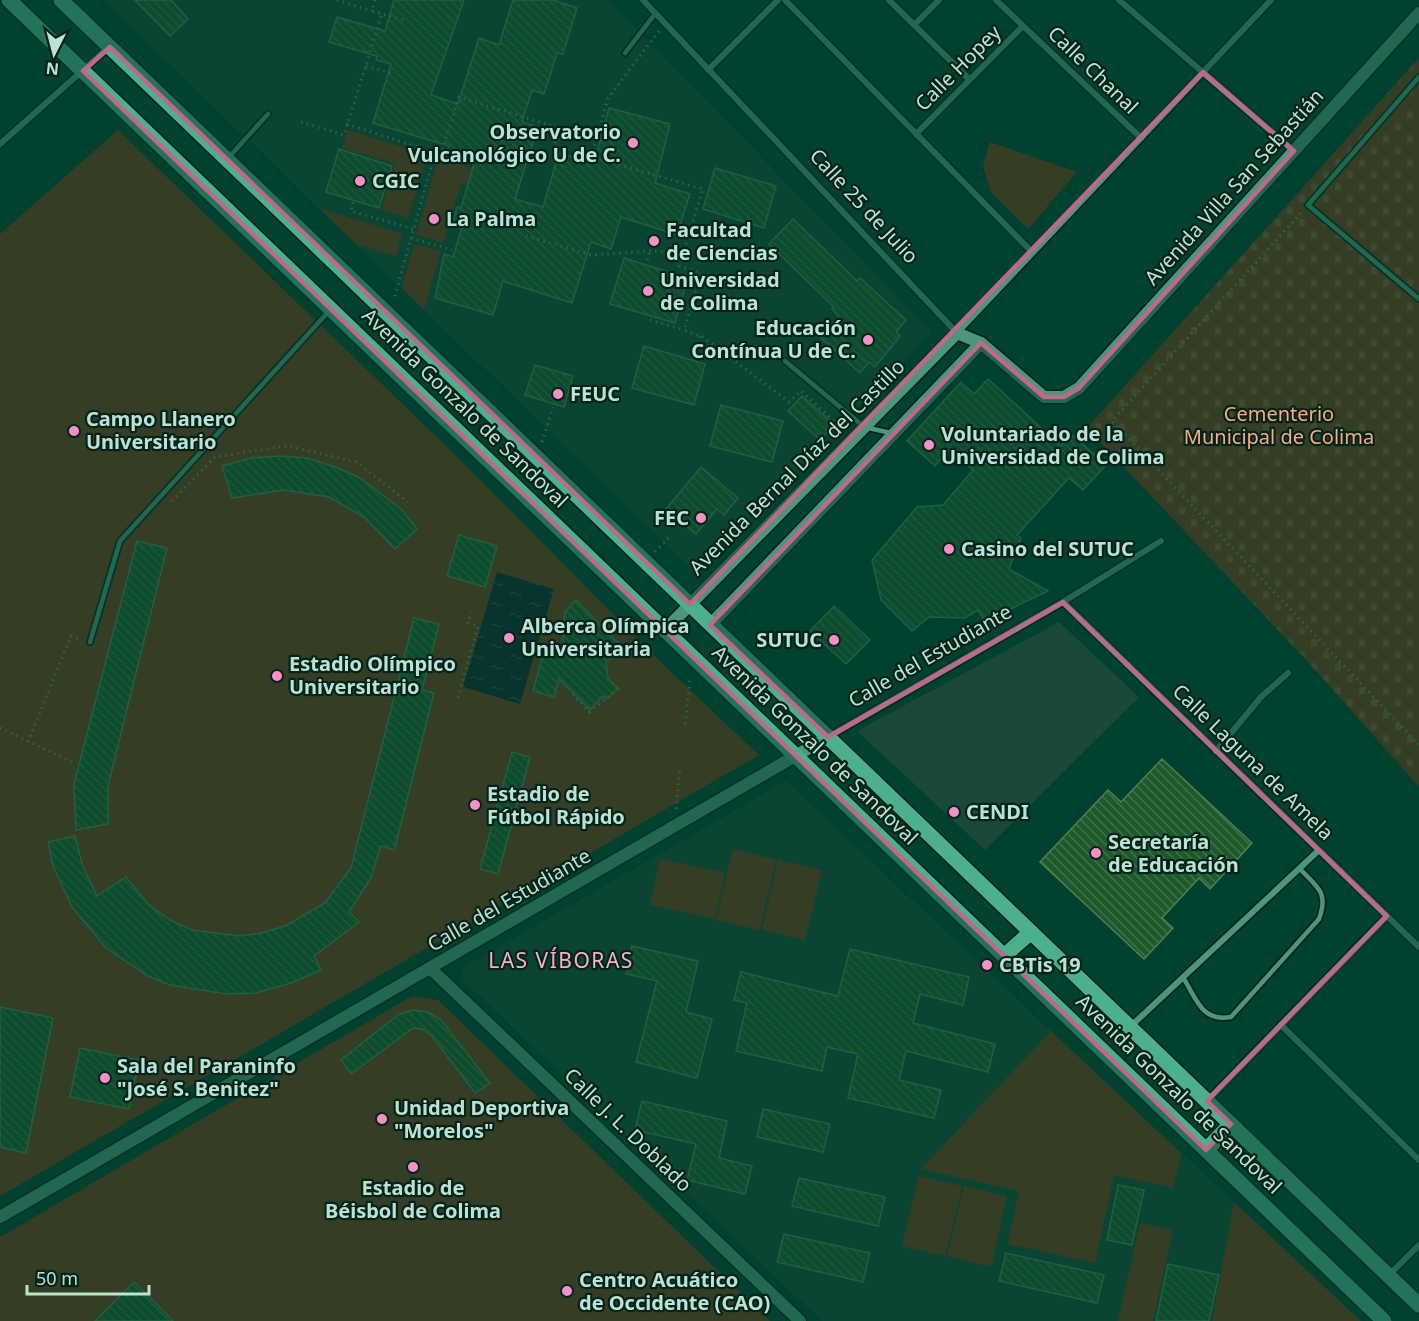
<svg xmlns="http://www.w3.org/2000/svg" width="1419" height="1321" font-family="'Noto Sans',sans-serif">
	<defs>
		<pattern id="cemetery-stones" width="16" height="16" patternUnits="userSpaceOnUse" patternTransform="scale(1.5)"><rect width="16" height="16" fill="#753a17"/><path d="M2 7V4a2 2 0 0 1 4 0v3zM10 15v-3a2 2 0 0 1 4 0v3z" fill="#875638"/></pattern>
		<pattern id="water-ripples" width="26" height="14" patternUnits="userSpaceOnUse" patternTransform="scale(1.5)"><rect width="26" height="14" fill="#10252e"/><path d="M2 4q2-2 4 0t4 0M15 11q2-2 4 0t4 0" fill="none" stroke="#31444b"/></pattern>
		<pattern id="building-back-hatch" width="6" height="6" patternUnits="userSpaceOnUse" patternTransform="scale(1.5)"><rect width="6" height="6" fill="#1e592c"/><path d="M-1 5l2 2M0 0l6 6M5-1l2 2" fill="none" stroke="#3d714a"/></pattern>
	</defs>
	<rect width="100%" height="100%" fill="#00412f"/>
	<g fill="#1a4839">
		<polygon points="103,0 608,0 932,332 696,573"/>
		<polygon points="1059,622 1139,697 985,850 857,731"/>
		<polygon points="786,781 1051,1031 1361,1321 822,1321 463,980 462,968"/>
	</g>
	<polygon fill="url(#cemetery-stones)" points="1419,58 1419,787 1310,664 1087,428"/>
	<g fill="#753a17">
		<polygon points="118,130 444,444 671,672 759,755 0,1196 0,234"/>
		<polygon points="348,130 428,155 408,218 381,210 395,164 342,148"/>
		<polygon points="990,142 1077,172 1028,229 990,191 983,166"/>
		<polygon points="438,158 520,182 515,198 461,183 443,243 416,235"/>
		<polygon points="319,208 402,234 396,256 356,244"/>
		<polygon points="414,244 441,251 424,310 402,288"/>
		<polygon points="733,849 776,860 760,930 716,920"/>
		<polygon points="660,859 725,873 715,919 650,905"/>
		<polygon points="778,860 822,870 805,940 762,930"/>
		<polygon points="412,996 438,1000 770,1321 0,1321 0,1237"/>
		<polygon points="1051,1031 1181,1153 1173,1188 1114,1175 1095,1263 1008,1244 1019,1191 921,1169"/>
		<polygon points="919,1176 962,1186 945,1256 902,1246"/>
		<polygon points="964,1186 1007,1196 991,1267 947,1256"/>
		<polygon points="1234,1202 1361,1321 1212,1321"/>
		<polygon points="1140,1223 1173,1230 1153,1321 1118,1321"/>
	</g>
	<polygon fill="url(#water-ripples)" points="497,572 554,589 520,704 463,687"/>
	<g fill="url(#building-back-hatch)" stroke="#4d8055" stroke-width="1.5">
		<polygon points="135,0 171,0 188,19 170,36"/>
		<polygon points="394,0 464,0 431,95 458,104 479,38 499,45 513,0 553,0 577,8 563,54 557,53 544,94 532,90 522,122 538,127 515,199 543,207 559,153 594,163 609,108 670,124 655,183 690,194 677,235 621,217 611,249 591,242 572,303 503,281 493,315 435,298 444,254 453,257 462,228 452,225 457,207 461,208 474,164 446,155 449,146 373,123 391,64 376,60 377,56 329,42 337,17 385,31"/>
		<polygon points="339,149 392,166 379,208 326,192"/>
		<polygon points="715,168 776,186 764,228 703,209"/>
		<polygon points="793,219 857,281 860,278 906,320 896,332 900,336 875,367 869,362 860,373 820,337 839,316 832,309 834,307 769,244"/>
		<polygon points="624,258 688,278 675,323 610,304"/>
		<polygon points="644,346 705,364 694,405 632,388"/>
		<polygon points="535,365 573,376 564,407 525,395"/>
		<polygon points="988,379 1061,446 1071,434 1106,465 1083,490 1069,478 1017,535 1021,538 1009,569 1048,591 1004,612 1006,614 987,624 978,610 965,618 929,617 912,631 881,600 872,560 917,507 943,505 973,470 950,449 935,466 907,441 961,382 974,394"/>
		<polygon points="802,396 834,424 820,440 788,411"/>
		<polygon points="721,405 783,421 772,462 710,446"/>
		<polygon points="280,456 307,458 336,467 360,478 401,509 417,529 395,549 364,517 329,497 284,490 232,498 222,466 251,458"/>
		<polygon points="701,467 738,498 724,515 717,509 696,534 666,509"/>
		<polygon points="459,535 497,546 485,587 447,576"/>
		<polygon points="137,541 167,548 108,786 108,824 76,830 74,784"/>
		<polygon points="576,600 622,647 606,662 608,678 618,688 606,699 603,696 590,710 559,679 554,697 533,691 544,652 562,657 565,612"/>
		<polygon points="834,606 870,640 846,664 810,631"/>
		<polygon points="414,618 439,624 422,690 434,693 396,843 394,850 381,846 371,878 349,912 359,922 314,956 321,970 291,983 256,993 226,994 170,985 148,976 106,948 72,907 53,866 48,842 75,836 83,867 97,896 126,877 148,904 170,920 192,930 239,936 261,933 285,926 325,903 351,868"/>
		<polygon points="512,752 530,757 498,874 480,869"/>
		<polygon points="1162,759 1252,843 1210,889 1199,878 1162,918 1173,928 1144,959 1040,862 1108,790 1121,802"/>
		<polygon points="632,946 698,961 686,1012 712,1019 697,1078 636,1062 657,981 626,974"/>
		<polygon points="850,949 969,977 963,1005 920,994 913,1023 995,1044 988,1072 906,1051 899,1080 941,1090 934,1118 848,1098 858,1054 827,1047 822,1071 736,1051 747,1003 734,1000 741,972 838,996"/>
		<polygon points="0,1007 53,1018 26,1153 0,1147"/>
		<polygon points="414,1010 428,1012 441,1020 490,1083 475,1093 432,1036 423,1029 413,1028 351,1074 341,1060 399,1014"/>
		<polygon points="80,1048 139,1060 129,1109 70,1097"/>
		<polygon points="642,1101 727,1121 719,1158 752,1166 745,1194 687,1180 696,1144 635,1130"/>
		<polygon points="763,1109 830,1124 823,1152 757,1137"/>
		<polygon points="799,1178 885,1197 878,1226 792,1206"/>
		<polygon points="1118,1185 1144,1190 1132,1245 1107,1240"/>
		<polygon points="784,1234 870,1253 863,1282 777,1262"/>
		<polygon points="1006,1253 1104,1275 1097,1303 999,1281"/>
		<polygon points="1168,1264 1219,1275 1209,1321 1156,1321"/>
		<polygon points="134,1282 173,1321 95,1321"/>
	</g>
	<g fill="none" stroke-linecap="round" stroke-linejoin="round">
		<g stroke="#0b231a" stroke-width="8">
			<g id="lane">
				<polyline points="625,53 655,14"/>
				<polyline points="1419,77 1308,205 1419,299"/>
				<polyline points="229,157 268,114"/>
				<polyline points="785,361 864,427 891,433"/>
				<polyline points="90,642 120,541 329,311"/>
				<path d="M 1184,979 C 1197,1000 1202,1022 1231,1017 L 1319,919 C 1329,892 1317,887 1300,869"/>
			</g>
		</g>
		<g stroke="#0b231a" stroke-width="9">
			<g id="street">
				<polyline points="643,0 957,333 1271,0"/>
				<polyline points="785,0 1032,252"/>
				<polyline points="889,0 969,79"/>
				<polyline points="996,0 1141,138"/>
				<polyline points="1119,0 1294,151"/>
				<polyline points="914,25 939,0"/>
				<polyline points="708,70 778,0"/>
				<polyline points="916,134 1023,26"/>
				<polyline points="0,144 109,47"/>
				<polyline points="1063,602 1419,947"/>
				<polyline points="828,737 1063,602 1161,541"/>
				<polyline points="1216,751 1261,697 1288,673"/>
				<polyline points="1281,1025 1419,1160"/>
				<polyline points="1131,1026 1319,850"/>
				<polyline points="1208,1100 1387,916"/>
				<polyline points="1389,1275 1419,1245"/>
			</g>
		</g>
		<g stroke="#0b231a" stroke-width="15">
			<g id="secondary">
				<polyline points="710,625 981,343"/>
				<polyline points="665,630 957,333 981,343 1044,397 1064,397 1079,388 1419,13"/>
				<polyline points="430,968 800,1321"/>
				<polyline points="0,1217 828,737"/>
			</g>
		</g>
		<g stroke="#0b231a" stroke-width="18">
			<g id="primary">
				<polyline points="9,0 1384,1321"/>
				<polyline points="61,0 1419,1305"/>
				<polyline points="1004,956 1031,932"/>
				<polyline points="1206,1150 1231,1124"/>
			</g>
		</g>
		<g stroke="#598d7c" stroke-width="3" stroke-dasharray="1.5 4.5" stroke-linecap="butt">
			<polyline points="337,0 372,11"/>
			<polyline points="375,0 372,11 407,21"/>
			<polyline points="366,66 391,73"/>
			<polyline points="301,122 344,135 382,14"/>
			<polyline points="347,124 435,153 394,299"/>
			<polyline points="435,153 441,155 459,97 559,128 554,146 703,189 679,266 701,273 684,330 703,337 789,402 801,391 844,430"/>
			<polyline points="591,157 608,98 659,31"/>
			<polyline points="353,202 351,211 413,229"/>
			<polyline points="1301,213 1112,421 1419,745"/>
			<polyline points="526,236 591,255 650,251 683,253"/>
			<polyline points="411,238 452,250"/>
			<polyline points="647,260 650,251"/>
			<polyline points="650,320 684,330"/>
			<polyline points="695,355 700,336"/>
			<polyline points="542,442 553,407"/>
			<polyline points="172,501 215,457 287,446 356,462 408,502"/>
			<polyline points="655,552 670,536"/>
			<polyline points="573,694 589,712 619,689"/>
			<polyline points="458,698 478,626 468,623 471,612"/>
			<polyline points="685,724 690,679"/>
			<polyline points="0,728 72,762"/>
			<polyline points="28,742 71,636 80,639"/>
			<polyline points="676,809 680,767"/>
		</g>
		<use href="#lane" stroke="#4b967c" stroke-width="4.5"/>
		<use href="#street" stroke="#4b967c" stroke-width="6"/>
		<use href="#secondary" stroke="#4b967c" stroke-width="12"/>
		<use href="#primary" stroke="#4cb08f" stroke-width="15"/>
	</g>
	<path d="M0 0H1419V1321H0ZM 110,47 L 690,604 L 1203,72 L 1294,151 L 1079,388 L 1064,397 L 1044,397 L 981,343 L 710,625 L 828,737 L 1063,602 L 1387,916 L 1207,1101 L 1231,1124 L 1206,1150 L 83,71 Z" fill="#00412f" fill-opacity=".55" fill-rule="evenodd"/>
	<path fill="none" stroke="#c0688b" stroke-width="4.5" stroke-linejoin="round" d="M 110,47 L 690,604 L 1203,72 L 1294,151 L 1079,388 L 1064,397 L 1044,397 L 981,343 L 710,625 L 828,737 L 1063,602 L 1387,916 L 1207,1101 L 1231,1124 L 1206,1150 L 83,71 Z"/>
	<g fill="#fa8fc7" stroke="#03241a" stroke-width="2">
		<circle cx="633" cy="143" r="6"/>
		<circle cx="360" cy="181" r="6"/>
		<circle cx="434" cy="219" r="6"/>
		<circle cx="654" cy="241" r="6"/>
		<circle cx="648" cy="291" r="6"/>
		<circle cx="868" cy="340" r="6"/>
		<circle cx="558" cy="394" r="6"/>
		<circle cx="74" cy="431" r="6"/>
		<circle cx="929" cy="445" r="6"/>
		<circle cx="701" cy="518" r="6"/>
		<circle cx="949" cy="549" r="6"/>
		<circle cx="509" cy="638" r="6"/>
		<circle cx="834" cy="640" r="6"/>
		<circle cx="277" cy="676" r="6"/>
		<circle cx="475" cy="805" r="6"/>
		<circle cx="954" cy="812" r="6"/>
		<circle cx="1096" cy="853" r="6"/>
		<circle cx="987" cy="965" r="6"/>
		<circle cx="105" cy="1078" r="6"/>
		<circle cx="382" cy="1119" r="6"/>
		<circle cx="413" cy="1167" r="6"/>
		<circle cx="567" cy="1291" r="6"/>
	</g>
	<g text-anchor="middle" stroke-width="4.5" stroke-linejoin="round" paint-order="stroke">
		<g font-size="20" fill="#bde1d2" stroke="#03241a">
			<text transform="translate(958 68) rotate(-45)" y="7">Calle Hopey</text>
			<text transform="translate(1093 70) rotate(44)" y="7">Calle Chanal</text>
			<text transform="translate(1234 187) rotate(-48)" y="7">Avenida Villa San Sebastián</text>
			<text transform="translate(864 206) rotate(47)" y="7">Calle 25 de Julio</text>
			<text transform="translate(465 408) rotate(44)" y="7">Avenida Gonzalo de Sandoval</text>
			<text transform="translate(797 467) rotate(-45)" y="7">Avenida Bernal Díaz del Castillo</text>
			<text transform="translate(930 656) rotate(-30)" y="7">Calle del Estudiante</text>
			<text transform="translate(815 745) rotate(44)" y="7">Avenida Gonzalo de Sandoval</text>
			<text transform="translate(1253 762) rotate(44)" y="7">Calle Laguna de Amela</text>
			<text transform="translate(509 900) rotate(-30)" y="7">Calle del Estudiante</text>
			<text transform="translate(1179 1094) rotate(44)" y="7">Avenida Gonzalo de Sandoval</text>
			<text transform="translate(628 1130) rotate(44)" y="7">Calle J. L. Doblado</text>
		</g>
		<g font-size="20" font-weight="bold" fill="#bde1d2" stroke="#03241a" text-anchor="start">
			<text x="621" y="139" text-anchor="end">Observatorio<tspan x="621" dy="23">Vulcanológico U de C.</tspan></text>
			<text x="372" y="188">CGIC</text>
			<text x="446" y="226">La Palma</text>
			<text x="666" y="237">Facultad<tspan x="666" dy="23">de Ciencias</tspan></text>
			<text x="660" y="287">Universidad<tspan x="660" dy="23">de Colima</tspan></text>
			<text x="856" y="335" text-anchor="end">Educación<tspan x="856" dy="23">Contínua U de C.</tspan></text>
			<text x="570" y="401">FEUC</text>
			<text x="86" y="426">Campo Llanero<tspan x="86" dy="23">Universitario</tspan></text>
			<text x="941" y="441">Voluntariado de la<tspan x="941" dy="23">Universidad de Colima</tspan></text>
			<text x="689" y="525" text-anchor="end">FEC</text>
			<text x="961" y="556">Casino del SUTUC</text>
			<text x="521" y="633">Alberca Olímpica<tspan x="521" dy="23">Universitaria</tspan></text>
			<text x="822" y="647" text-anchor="end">SUTUC</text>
			<text x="289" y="671">Estadio Olímpico<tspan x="289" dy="23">Universitario</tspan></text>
			<text x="487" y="801">Estadio de<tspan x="487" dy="23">Fútbol Rápido</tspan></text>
			<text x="966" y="819">CENDI</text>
			<text x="1108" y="849">Secretaría<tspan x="1108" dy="23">de Educación</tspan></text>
			<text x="999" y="972">CBTis 19</text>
			<text x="117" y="1073">Sala del Paraninfo<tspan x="117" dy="23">"José S. Benitez"</tspan></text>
			<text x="394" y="1115">Unidad Deportiva<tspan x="394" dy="23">"Morelos"</tspan></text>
			<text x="413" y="1195" text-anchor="middle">Estadio de<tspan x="413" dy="23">Béisbol de Colima</tspan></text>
			<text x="579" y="1287">Centro Acuático<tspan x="579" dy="23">de Occidente (CAO)</tspan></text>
		</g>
		<g font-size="20" fill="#fdaa7e" stroke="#03241a">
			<text x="1279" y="421">Cementerio<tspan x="1279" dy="23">Municipal de Colima</tspan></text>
		</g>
		<g font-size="21" letter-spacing="1.5" fill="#faaed4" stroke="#03241a">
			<text x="561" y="968">LAS VÍBORAS</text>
		</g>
	</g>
	<g transform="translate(54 54) rotate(186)" stroke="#03241a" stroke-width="4.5" paint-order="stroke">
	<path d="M0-4.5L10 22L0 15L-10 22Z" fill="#bde1d2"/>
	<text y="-9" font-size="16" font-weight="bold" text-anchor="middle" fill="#bde1d2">N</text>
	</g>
	<path d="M27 1285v9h122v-9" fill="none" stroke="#bde1d2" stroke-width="3"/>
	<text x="36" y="1285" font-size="18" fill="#bde1d2" stroke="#03241a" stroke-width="4.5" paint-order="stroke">50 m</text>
</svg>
